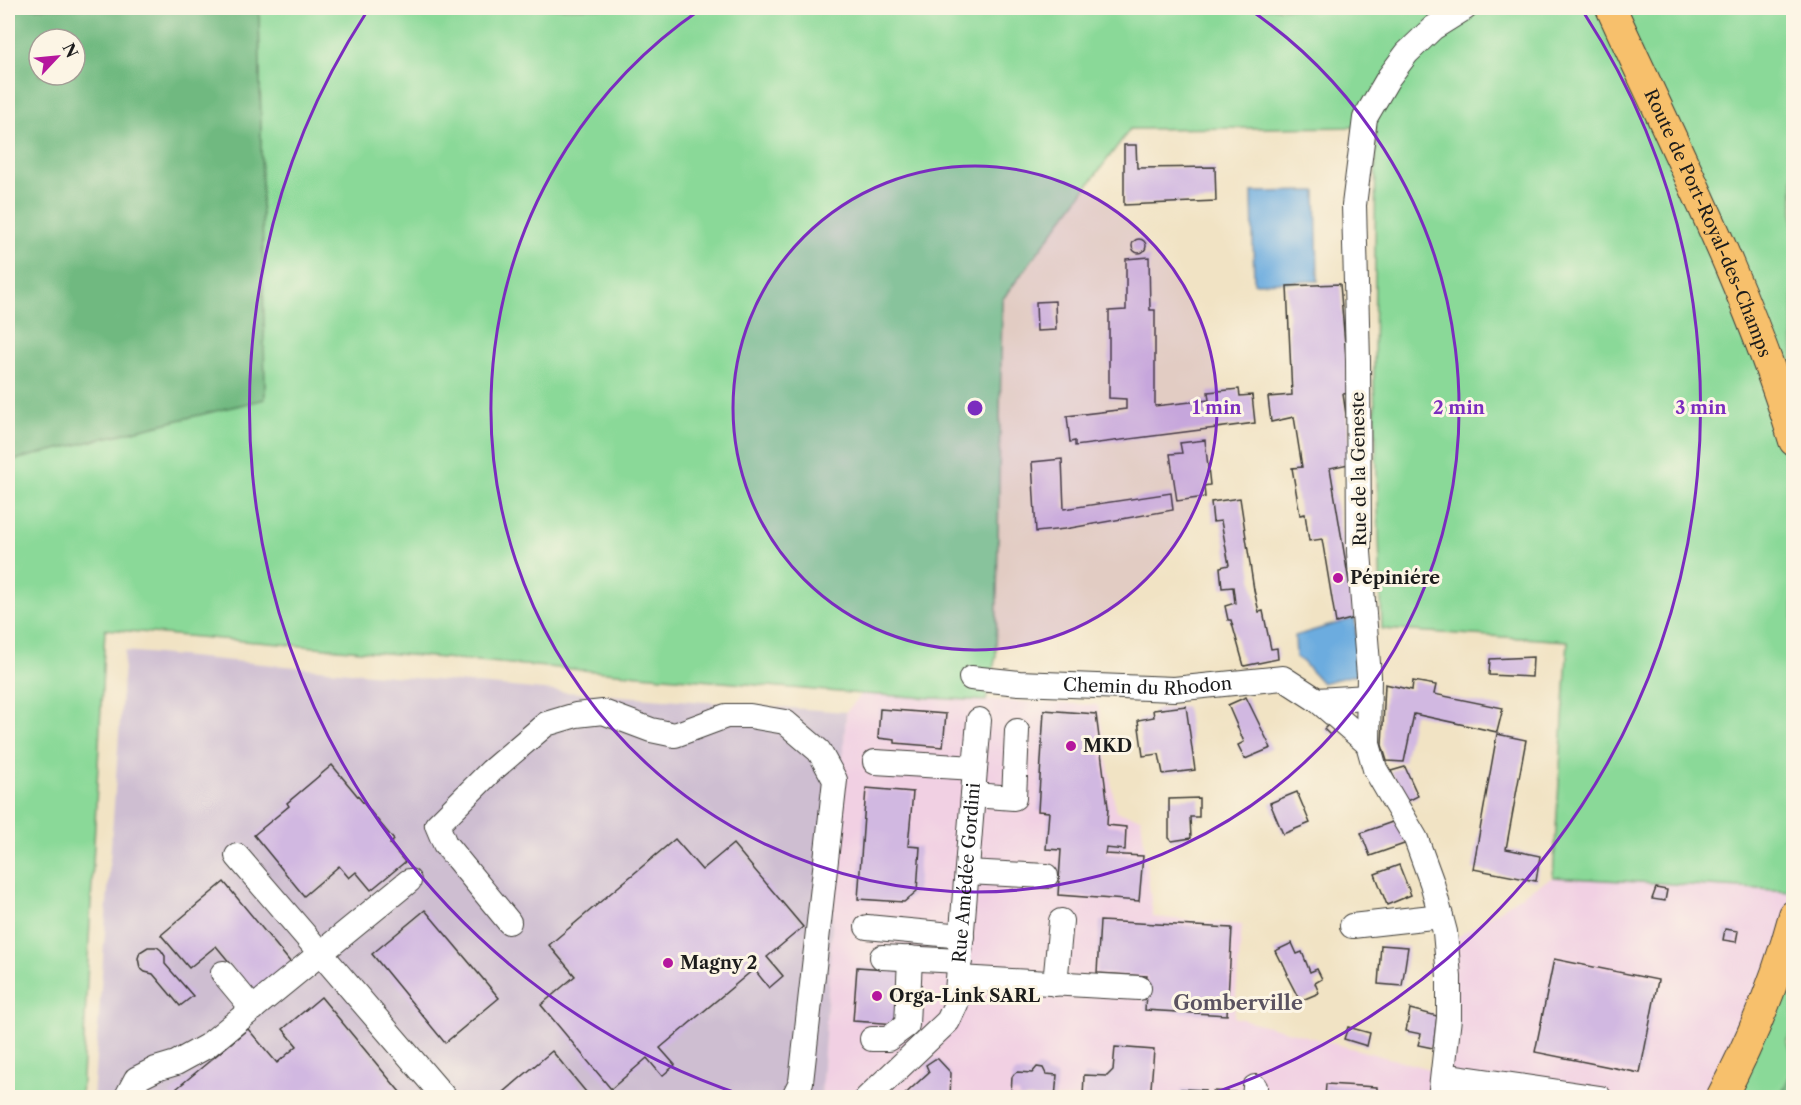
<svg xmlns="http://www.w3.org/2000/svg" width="1801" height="1105" font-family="'Libre Caslon Text',serif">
	<rect width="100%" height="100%" fill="#fcf5e5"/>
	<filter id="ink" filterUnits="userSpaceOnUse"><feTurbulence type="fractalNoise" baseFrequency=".0167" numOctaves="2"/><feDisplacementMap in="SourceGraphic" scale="12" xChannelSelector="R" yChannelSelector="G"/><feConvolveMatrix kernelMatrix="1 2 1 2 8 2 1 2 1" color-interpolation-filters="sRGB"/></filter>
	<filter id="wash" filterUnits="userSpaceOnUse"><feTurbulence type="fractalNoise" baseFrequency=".008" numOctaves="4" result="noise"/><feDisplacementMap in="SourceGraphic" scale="24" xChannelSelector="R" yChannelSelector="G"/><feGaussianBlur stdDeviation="1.35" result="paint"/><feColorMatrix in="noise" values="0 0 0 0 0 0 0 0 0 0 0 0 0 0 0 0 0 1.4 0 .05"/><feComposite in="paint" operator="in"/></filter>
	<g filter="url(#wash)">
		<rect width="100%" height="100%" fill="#f1e3c4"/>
		<polygon fill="#f1d0e3" points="862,694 1098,705 1116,812 1141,818 1153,917 1242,925 1234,1017 1437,1071 1453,940 1533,888 1553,877 1793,891 1793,955 1733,1097 821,1098 846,712"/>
		<polygon fill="#cebed1" points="125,651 565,692 846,712 821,1097 93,1098"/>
		<g fill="#8ad998" stroke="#537a5a" stroke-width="1.5">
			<polygon points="259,8 1793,8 1793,891 1553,877 1568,641 1382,629 1374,380 1376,127 1130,129 1002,300 996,656 986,701 862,694 105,629 81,1097 8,1098 8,460 14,460 265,399"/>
			<path d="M 1793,955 L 1793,1031 L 1787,1040 C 1799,1067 1790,1072 1781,1097 L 1733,1098 Z"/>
		</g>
		<g fill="#6fb980" stroke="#466a4e" stroke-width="1.5" fill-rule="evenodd">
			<path d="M 8,8 L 259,8 L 265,399 L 14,460 L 8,460 ZM 39,39 L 75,39 L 75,75 L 39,75 Z"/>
			<polygon points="1793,1069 1793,1097 1781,1097"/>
		</g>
		<g fill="#6cacdf" stroke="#44647e" stroke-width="1.5">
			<polygon points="1316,191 1318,281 1254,283 1252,192"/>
			<polygon points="1355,618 1358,674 1322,683 1303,662 1296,657 1295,636"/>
		</g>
		<g id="blocks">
			<g fill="#d1b8e1">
				<polygon points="1124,145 1136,145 1137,168 1215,167 1216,201 1124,205"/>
				<circle cx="1139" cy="246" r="7"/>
				<polygon points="1149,257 1150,310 1155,310 1155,406 1209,400 1208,392 1239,389 1240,396 1252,395 1255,423 1075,446 1075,441 1070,442 1067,416 1126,409 1126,399 1109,398 1109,311 1126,310 1126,259"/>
				<polygon points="1340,284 1349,393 1343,394 1353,463 1330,468 1355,618 1336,623 1322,539 1309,541 1305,514 1300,515 1292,468 1302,467 1294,417 1271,422 1268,397 1292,395 1287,286"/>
				<polygon points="1055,301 1056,330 1037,331 1036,302"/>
				<polygon points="1205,440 1210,485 1204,486 1205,497 1177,501 1170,454 1182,453 1180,443"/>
				<polygon points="1062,459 1064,509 1171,493 1173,510 1065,529 1036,532 1032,462"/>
				<polygon points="1240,498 1254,590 1259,612 1263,611 1271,649 1277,648 1278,659 1244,666 1231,620 1228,620 1225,606 1235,603 1233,587 1222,588 1220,567 1229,565 1221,521 1213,522 1211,502"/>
				<polygon points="1533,657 1532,677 1489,675 1490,659"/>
				<polygon points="1413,681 1436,685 1434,694 1503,708 1497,732 1414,714 1404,762 1387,761 1382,745 1385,684 1412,690"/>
				<polygon points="1246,697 1271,748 1245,759 1238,745 1244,742 1228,705"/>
				<polygon points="1186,706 1195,770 1163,774 1159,754 1143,756 1138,720 1154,717 1153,710"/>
				<polygon points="880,709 946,714 943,747 895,743 895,740 878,738"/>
				<polygon points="1044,710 1096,714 1108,807 1107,825 1126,827 1125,850 1106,848 1105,854 1143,856 1139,901 1058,895 1061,850 1046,849 1049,812 1038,811"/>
				<polygon points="1328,725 1334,730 1330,735 1324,729"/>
				<polygon points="1497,734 1526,740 1506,849 1540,856 1536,881 1473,869"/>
				<polygon points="332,765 394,840 390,844 405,862 371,890 356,872 349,878 339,866 304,896 254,835 289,806 287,803"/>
				<polygon points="1405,767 1418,796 1406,802 1391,771"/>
				<polygon points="866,788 913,792 908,846 920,847 917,891 904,902 858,899"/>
				<polygon points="1297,792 1310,823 1283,834 1270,803"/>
				<polygon points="1199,798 1199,817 1190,817 1191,838 1172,841 1169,838 1169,799"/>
				<polygon points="1398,820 1407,843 1370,856 1361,833"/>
				<polygon points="675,839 702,870 733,844 803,927 767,957 783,976 769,988 754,969 660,1048 675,1065 662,1076 647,1058 611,1089 541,1005 575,976 549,945"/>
				<polygon points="1399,865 1411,895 1387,905 1375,874"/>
				<polygon points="224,882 291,963 255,993 216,946 189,968 161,935"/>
				<polygon points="1656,888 1667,890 1665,901 1652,899"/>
				<polygon points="425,910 499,998 445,1043 372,954"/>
				<polygon points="1100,921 1232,928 1227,1015 1145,1010 1147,976 1097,973"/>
				<polygon points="1725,929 1738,931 1736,942 1723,940"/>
				<polygon points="1292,943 1297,954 1302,952 1310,972 1317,969 1322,979 1315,983 1319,993 1300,1001 1286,974 1288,974 1282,961 1280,961 1275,951"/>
				<polygon points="1381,945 1408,947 1402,986 1378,984"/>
				<polygon points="148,947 157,947 161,950 165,956 165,964 193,996 180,1006 153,974 145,972 140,968 138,958 140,952"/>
				<polygon points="1554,959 1658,980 1640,1073 1535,1052"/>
				<polygon points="857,967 902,970 898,1024 853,1021"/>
				<polygon points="321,997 405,1098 173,1098 170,1094 248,1029 277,1063 297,1046 283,1029"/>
				<polygon points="1410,1009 1437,1016 1433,1048 1418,1045 1421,1034 1406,1031"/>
				<polygon points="1348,1027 1370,1033 1367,1046 1344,1039"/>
				<polygon points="1115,1047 1154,1050 1151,1088 1140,1098 1083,1098 1084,1075 1107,1076 1113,1070"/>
				<polygon points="552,1051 591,1098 497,1098"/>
				<polygon points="935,1059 938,1059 951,1073 950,1098 901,1098 929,1072 926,1065"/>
				<polygon points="1037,1067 1043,1068 1046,1074 1057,1075 1055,1098 1019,1098 1019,1093 1011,1093 1012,1077 1014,1074 1017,1072 1032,1073"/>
				<polygon points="1326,1084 1377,1087 1377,1098 1325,1098"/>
				<polygon points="1181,1089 1205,1090 1204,1094 1212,1094 1213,1091 1248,1093 1248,1098 1180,1098"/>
			</g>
		</g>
	</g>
	<g filter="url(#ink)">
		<use href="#blocks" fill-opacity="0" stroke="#3c3a35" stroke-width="1.5"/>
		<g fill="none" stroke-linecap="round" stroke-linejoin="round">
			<g stroke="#3c3a35" stroke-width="26">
				<g id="minor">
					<path id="s1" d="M 971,678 L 1019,683 L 1174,689 L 1283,678 L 1317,700 L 1368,744"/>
					<polyline points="1317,700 1368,697"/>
					<polyline points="875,762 975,768"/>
					<polyline points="973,795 1014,798 1017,731"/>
					<polyline points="237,856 445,1098"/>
					<polyline points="967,872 1046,876"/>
					<polyline points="509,922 445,844 437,825 491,771 546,724 576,715 603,712 651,730 675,735 726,716 750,716 785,722 819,751 835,780 801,1082 793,1098"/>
					<polyline points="1352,926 1441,916"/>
					<polyline points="867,927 962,936"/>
					<polyline points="882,957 960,961"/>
					<polyline points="223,973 253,1009"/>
					<polyline points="959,978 1139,988"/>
					<polyline points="1055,984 1061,921"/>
					<polyline points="872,1039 888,1039 907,1025 910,958"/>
					<polyline points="1443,1075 1600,1098"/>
					<polyline points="126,1098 136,1079 156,1069 176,1063 207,1046 409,881"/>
					<path id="s2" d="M 867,1098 L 948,1021 L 956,1004 L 979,720"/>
					<polyline points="1254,1098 1255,1087"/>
					<polyline points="1440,1098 1449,1018 1449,977 1445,932 1432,883 1416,839 1375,769 1368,744 1369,676 1359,552 1358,361 1354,205 1365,118 1389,77 1407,53 1433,28 1465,8"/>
				</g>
			</g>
			<g stroke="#3c3a35" stroke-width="32">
				<g id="major">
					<path id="s3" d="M 1611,8 C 1676,150 1749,291 1794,441"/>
					<path d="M 1721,1098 C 1752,1039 1777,979 1794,915"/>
				</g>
			</g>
			<use href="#minor" stroke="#fff" stroke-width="24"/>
			<use href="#major" stroke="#f7c06c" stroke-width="30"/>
		</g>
	</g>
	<circle cx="975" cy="408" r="242" fill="#7b2cbf" fill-opacity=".12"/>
	<g fill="none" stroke="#7b2cbf" stroke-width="3">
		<circle cx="975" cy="408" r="242"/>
		<path d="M1249 9A484 484 0 1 1 701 9"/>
		<path d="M745 1096A726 726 0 0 1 366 13M1584 13A726 726 0 0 1 1205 1096"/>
	</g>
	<g fill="#b5179e" stroke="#fcf5e5" stroke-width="2">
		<circle cx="1338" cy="578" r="6"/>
		<circle cx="1071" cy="746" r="6"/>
		<circle cx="668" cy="963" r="6"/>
		<circle cx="877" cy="996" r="6"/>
	</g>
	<g text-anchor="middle" stroke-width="6" stroke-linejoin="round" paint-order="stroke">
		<g font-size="18" fill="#1c1c1c" stroke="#fcf5e5">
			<text dy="6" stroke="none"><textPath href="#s3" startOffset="236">Route de Port-Royal-des-Champs</textPath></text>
			<text transform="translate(1359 469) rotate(-91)" y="6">Rue de la Geneste</text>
			<text dy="6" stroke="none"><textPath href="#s1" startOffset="177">Chemin du Rhodon</textPath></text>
			<text dy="6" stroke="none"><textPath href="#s2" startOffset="262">Rue Amédée Gordini</textPath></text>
		</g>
		<g font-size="18" font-weight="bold" fill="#1c1c1c" stroke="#fcf5e5" text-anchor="start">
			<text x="1350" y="584">Pépiniére</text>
			<text x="1083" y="752">MKD</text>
			<text x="680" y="969">Magny 2</text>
			<text x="889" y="1002">Orga-Link SARL</text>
		</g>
		<g font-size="20" font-weight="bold" fill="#5b5361" stroke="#fcf5e5">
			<text x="1238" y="1010">Gomberville</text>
		</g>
	</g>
	<circle cx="975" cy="408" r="9" fill="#7b2cbf" stroke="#fcf5e5" stroke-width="3"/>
	<g font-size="18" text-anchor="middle" font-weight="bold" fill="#7b2cbf" stroke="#fcf5e5" stroke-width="6" stroke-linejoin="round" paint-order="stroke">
		<text x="1217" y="414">1 min</text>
		<text x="1459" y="414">2 min</text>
		<text x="1701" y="414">3 min</text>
	</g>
	<rect width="1801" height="1105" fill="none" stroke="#fcf5e5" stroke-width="30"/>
	<g transform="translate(57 57) rotate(64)"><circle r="28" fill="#fcf5e5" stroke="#a29e95" stroke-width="1.5"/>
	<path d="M0-4.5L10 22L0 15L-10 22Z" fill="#b5179e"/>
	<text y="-9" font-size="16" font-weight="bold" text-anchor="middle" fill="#1c1c1c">N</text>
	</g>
</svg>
